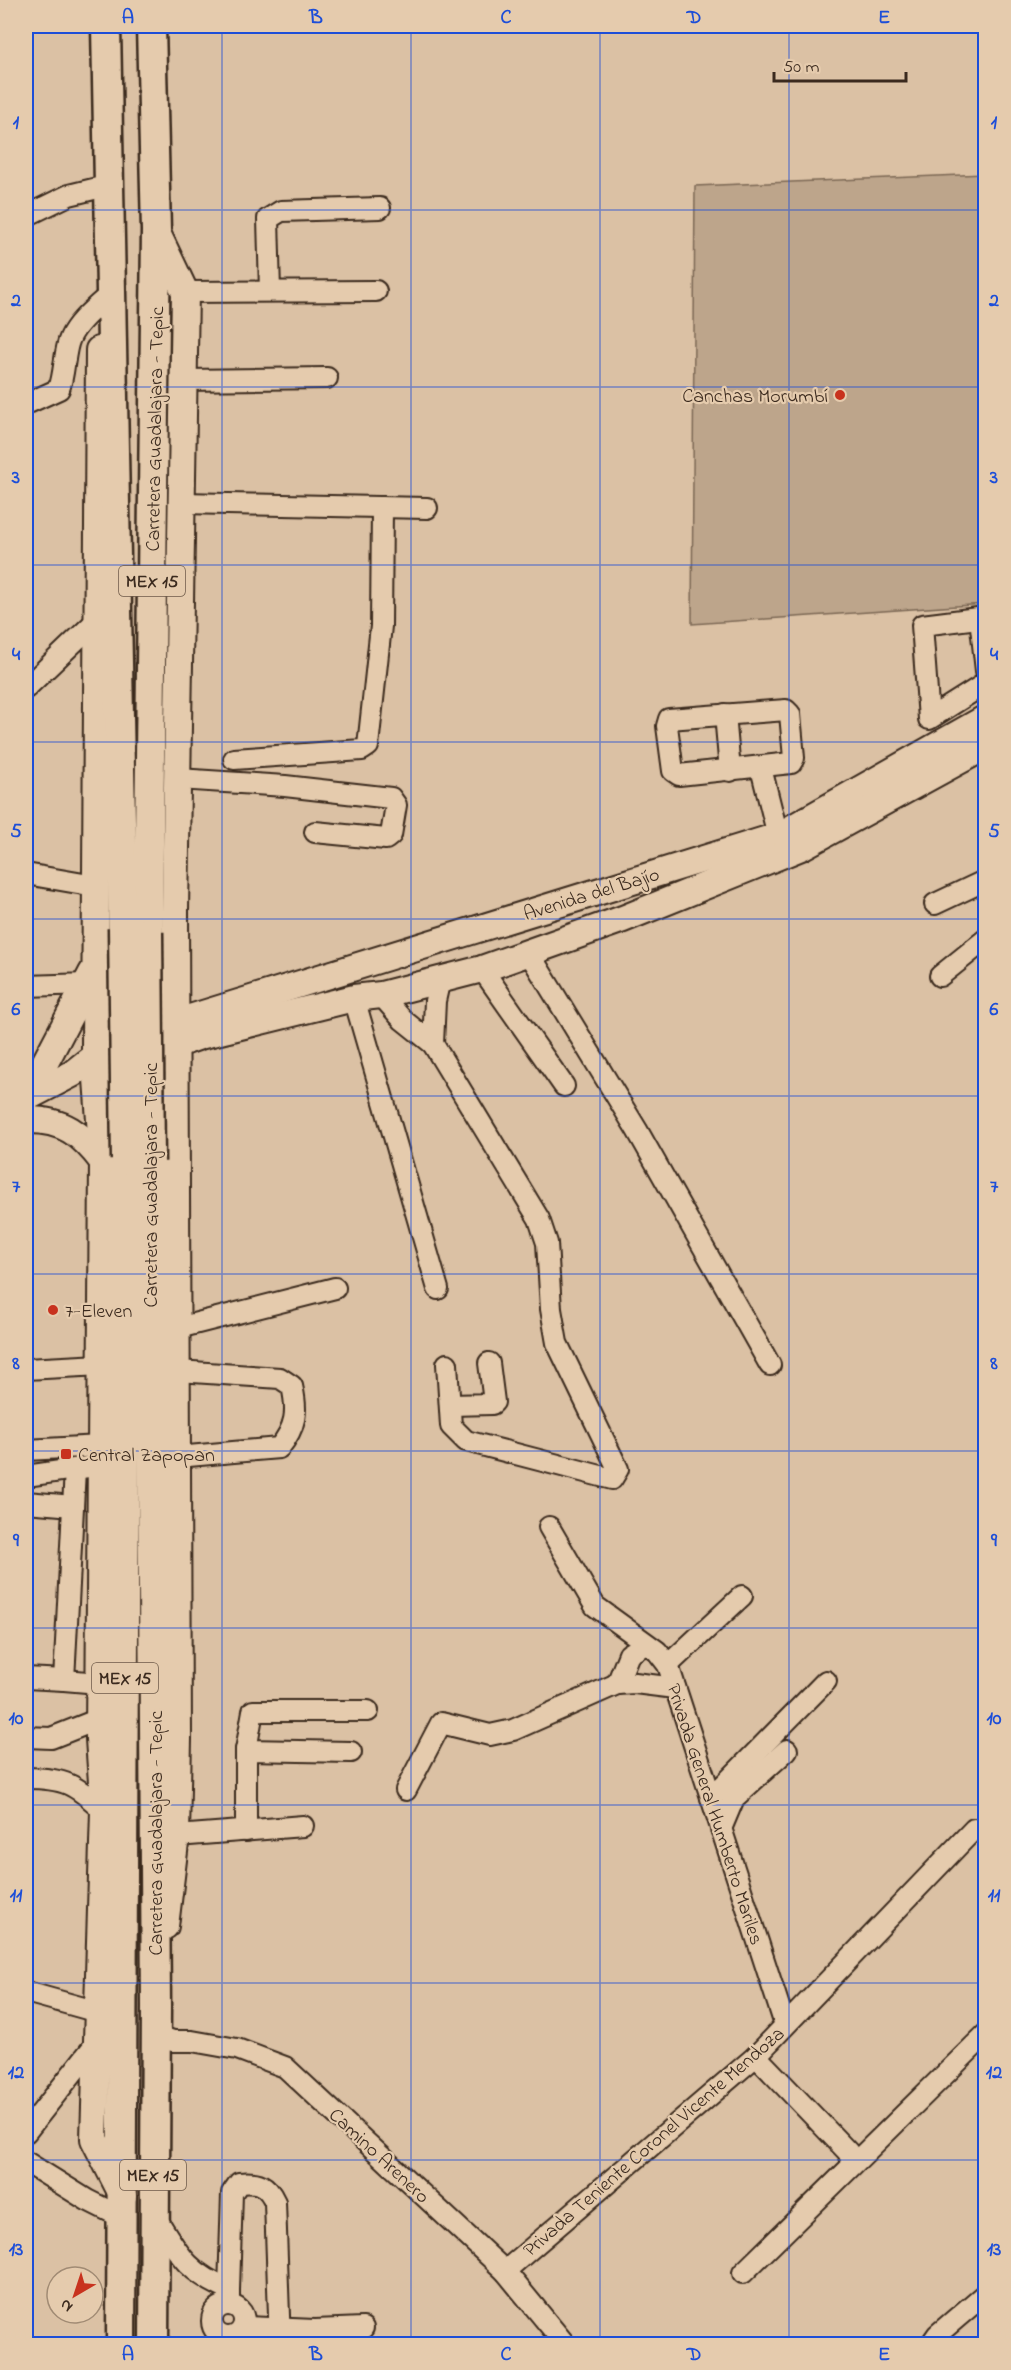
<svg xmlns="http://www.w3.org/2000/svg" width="1011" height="2370" font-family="'Indie Flower',sans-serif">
	<rect width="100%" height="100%" fill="#dbc1a4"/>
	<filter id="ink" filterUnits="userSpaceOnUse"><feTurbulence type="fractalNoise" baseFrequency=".0167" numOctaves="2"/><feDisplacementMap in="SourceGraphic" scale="12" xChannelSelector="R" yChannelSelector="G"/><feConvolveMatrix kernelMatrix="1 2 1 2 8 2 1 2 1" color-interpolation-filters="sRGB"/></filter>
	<g filter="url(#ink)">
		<polygon fill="#bda58b" stroke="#7c6854" stroke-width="1.5" points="985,174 985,604 692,624 695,186"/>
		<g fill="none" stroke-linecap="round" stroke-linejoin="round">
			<g stroke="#3b2a1e" stroke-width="24">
				<g id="minor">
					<polyline points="26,216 69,195 110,185"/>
					<polyline points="270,291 268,219 281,211 380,208"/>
					<polyline points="185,292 376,291"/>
					<polyline points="184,380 327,378"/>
					<path d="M 26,404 L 59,389 C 65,373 64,351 70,338 C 78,320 98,306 112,292"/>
					<polyline points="182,503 427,508"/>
					<polyline points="986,617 922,625 929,719 986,683"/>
					<polyline points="980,618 986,671"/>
					<polyline points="26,688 97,620"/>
					<polygon points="786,710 790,714 794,758 791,763 679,775 673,771 667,726 669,719"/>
					<polyline points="725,714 730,771"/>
					<polyline points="234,759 362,750 368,746 381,626 382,507"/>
					<polyline points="761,768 778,836"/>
					<polyline points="178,779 285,786 391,798 396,805 391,835 386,839 315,832"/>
					<polyline points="26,874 95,886"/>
					<polyline points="935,904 986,880"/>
					<polyline points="529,953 637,1130 770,1365"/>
					<polyline points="482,969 564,1086"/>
					<polyline points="940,976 986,939"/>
					<polyline points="26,986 88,984"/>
					<polyline points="381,995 403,1020 433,1044 539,1219 547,1243 551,1309 557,1343 618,1469 612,1479 466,1441 451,1426 447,1364"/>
					<polyline points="354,998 438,1289"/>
					<polyline points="433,1044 435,1001 440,979"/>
					<polyline points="178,1328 335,1288"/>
					<polyline points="26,1369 101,1365"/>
					<polyline points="450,1405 492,1404 494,1402 489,1363"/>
					<polyline points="26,1450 101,1446"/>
					<path d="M 177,1457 L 279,1448 C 296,1427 298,1412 292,1386 L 280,1378 L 178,1371"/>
					<polyline points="26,1476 88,1467"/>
					<polyline points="26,1502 73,1506"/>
					<polyline points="549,1527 595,1606 657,1651 668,1665 785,2025"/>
					<polyline points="668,1665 742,1596"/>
					<polyline points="26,1678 64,1680 75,1469"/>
					<polyline points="64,1680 99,1683"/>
					<polyline points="617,1684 629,1654 646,1644"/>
					<polyline points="26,1737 51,1738 99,1719"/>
					<polyline points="246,1750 253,1711 368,1711"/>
					<path d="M 26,1778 C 65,1778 75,1784 104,1811"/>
					<polyline points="406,1790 441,1723 490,1735 513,1730 617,1684 635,1683 675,1688"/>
					<polyline points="711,1798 826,1681"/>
					<polyline points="721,1829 734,1798 787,1750"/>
					<polyline points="246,1831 246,1750 351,1752"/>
					<polyline points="164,1837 303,1826"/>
					<polyline points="26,1992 98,2012"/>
					<polyline points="155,2035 173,2041 192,2041 237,2049 285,2067 505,2271 565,2344"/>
					<polyline points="756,2056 848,2152 853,2163"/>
					<polyline points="26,2132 97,2042"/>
					<polyline points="26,2162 87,2200 123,2218"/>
					<path d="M 155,2216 C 179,2254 185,2271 229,2290 L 229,2305"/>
					<polyline points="505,2271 756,2056 974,1829"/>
					<polyline points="743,2273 986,2034"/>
					<path d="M 229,2290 L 232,2193 L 239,2183 C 258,2181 267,2184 275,2202 L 280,2344"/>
					<circle cx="228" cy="2321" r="16"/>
					<polyline points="244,2327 315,2330 333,2344"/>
					<polyline points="315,2330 363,2328"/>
					<polyline points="931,2344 938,2334 986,2293"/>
				</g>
			</g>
			<g stroke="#3b2a1e" stroke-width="30">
				<g id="major">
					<polyline points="156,231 185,292 175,911 178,1739 176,1835 165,1926"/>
					<polyline points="99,350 95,1051 103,1162 99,1739 104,1811 94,2139 123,2196"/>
					<polyline points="161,1027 778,836 986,718"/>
					<polyline points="163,1049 200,1036 354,998 381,995 482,969 623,919 801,847 986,746"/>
					<polyline points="27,1097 92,973"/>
					<polyline points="26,1098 72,1074 96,1055 108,1050"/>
					<path d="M 26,1120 C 63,1119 82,1134 103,1162 L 105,1160"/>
				</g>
			</g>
			<g stroke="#3b2a1e" stroke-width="33">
				<g id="highway">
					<polyline points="106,26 123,928"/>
					<polyline points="148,932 156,231 151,26"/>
					<polyline points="150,1162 156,2006 154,2344"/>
					<polyline points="121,2344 126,1160"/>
				</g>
			</g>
			<use href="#minor" stroke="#e5cbad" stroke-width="20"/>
			<use href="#major" stroke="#e5cbad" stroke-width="26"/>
			<use href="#highway" stroke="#e5cbad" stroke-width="28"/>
			<g stroke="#3b2a1e" stroke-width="33" stroke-linecap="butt">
				<g id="highway-bridge">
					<polyline points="123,928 126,1160"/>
					<polyline points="148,932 150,1162"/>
				</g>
			</g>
			<use href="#highway-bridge" stroke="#e5cbad" stroke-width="28"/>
		</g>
	</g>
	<path fill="none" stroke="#1d4ed8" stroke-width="1.5" stroke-opacity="0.55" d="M 222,26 L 222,2344M 411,26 L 411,2344M 600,26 L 600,2344M 789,26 L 789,2344M 26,210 L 986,210M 26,387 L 986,387M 26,565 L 986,565M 26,742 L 986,742M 26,919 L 986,919M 26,1096 L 986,1096M 26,1274 L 986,1274M 26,1451 L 986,1451M 26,1628 L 986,1628M 26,1805 L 986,1805M 26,1983 L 986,1983M 26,2160 L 986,2160"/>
	<g fill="#c8321e" stroke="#e5cbad" stroke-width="2">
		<circle cx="840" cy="395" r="6"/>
		<circle cx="53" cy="1310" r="6"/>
		<rect x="60" y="1448" width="12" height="12" rx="3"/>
	</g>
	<g text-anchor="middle" stroke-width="4.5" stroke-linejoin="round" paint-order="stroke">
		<g fill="#e5cbad" stroke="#6e5a49" stroke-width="1.5">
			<rect x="119" y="566" width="66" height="30" rx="4.5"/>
			<rect x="92" y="1663" width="66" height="30" rx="4.5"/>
			<rect x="120" y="2160" width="66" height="30" rx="4.5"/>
		</g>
		<g font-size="18" font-weight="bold" fill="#3b2a1e">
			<text x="152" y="587">MEX 15</text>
			<text x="125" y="1684">MEX 15</text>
			<text x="153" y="2181">MEX 15</text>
		</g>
		<g font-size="20" fill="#3b2a1e" stroke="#e5cbad" text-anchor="start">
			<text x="828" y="402" text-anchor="end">Canchas Morumbí</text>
			<text x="65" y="1317">7-Eleven</text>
			<text x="78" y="1461">Central Zapopan</text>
		</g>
		<g font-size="20" fill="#3b2a1e" stroke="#e5cbad">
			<text transform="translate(154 429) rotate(-89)" y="7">Carretera Guadalajara - Tepic</text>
			<text transform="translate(591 893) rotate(-17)" y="7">Avenida del Bajío</text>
			<text transform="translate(150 1185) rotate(-90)" y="7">Carretera Guadalajara - Tepic</text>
			<text transform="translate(716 1814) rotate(72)" y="7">Privada General Humberto Mariles</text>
			<text transform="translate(155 1833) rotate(-90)" y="7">Carretera Guadalajara - Tepic</text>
			<text transform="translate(653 2141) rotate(-41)" y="7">Privada Teniente Coronel Vicente Mendoza</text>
			<text transform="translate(380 2155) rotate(43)" y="7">Camino Arenero</text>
		</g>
	</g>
	<rect width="1011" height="2370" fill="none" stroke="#e5cbad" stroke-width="66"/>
	<g transform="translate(75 2295) rotate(219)"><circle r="28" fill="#e5cbad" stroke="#a18b74" stroke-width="1.5"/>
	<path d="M0-4.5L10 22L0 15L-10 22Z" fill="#c8321e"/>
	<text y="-9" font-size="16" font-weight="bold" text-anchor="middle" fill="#3b2a1e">N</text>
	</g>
	<path d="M774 72v9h132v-9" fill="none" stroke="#3b2a1e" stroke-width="3"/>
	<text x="783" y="72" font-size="18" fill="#3b2a1e" stroke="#e5cbad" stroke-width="4.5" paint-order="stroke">50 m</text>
	<rect x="33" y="33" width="945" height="2304" fill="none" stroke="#1d4ed8" stroke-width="2"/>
	<g font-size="20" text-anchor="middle" font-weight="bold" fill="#1d4ed8">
		<text x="128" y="23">A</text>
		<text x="316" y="23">B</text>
		<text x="506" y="23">C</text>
		<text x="694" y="23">D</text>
		<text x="884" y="23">E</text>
		<text x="16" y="128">1</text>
		<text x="994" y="128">1</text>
		<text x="16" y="306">2</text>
		<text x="994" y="306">2</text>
		<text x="16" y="483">3</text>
		<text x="994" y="483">3</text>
		<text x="16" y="660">4</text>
		<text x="994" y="660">4</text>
		<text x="16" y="837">5</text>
		<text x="994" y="837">5</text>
		<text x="16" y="1015">6</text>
		<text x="994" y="1015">6</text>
		<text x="16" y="1192">7</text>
		<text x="994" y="1192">7</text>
		<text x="16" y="1369">8</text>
		<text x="994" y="1369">8</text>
		<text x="16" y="1546">9</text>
		<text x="994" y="1546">9</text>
		<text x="16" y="1724">10</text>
		<text x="994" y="1724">10</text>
		<text x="16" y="1901">11</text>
		<text x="994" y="1901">11</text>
		<text x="16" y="2078">12</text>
		<text x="994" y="2078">12</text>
		<text x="16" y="2255">13</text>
		<text x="994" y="2255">13</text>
		<text x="128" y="2360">A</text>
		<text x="316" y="2360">B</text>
		<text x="506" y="2360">C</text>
		<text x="694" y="2360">D</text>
		<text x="884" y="2360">E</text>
	</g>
</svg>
